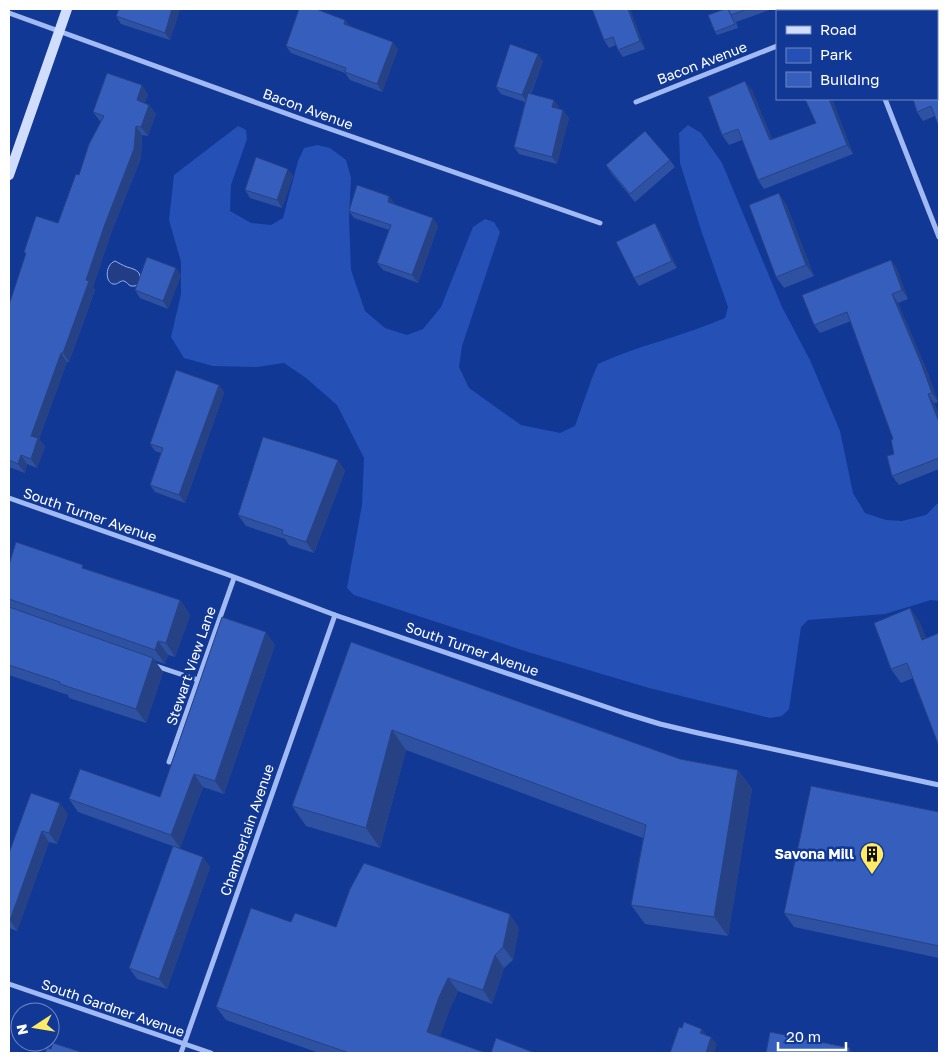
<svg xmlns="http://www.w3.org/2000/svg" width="948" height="1062" font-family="'Golos Text',sans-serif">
	<rect width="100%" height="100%" fill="#123896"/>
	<path fill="#2550b5" d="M 688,125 L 701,133 L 722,163 L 782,307 L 810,360 L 840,431 L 853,493 L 865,513 L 886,520 L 902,521 L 926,515 L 939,502 L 939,601 L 931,600 L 885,614 L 808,620 L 801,627 L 789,709 L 782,716 L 770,718 L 649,688 L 528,652 L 354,595 L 347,588 L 362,505 L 364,458 L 337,405 L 306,378 L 284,363 L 257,367 L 213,366 L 184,358 L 171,337 L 181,294 L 181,262 L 169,220 L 174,175 L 238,126 L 246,130 L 247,139 L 231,185 L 230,211 L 251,223 L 271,225 L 283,218 L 298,161 L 304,148 L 317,145 L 330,148 L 346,160 L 351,178 L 349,219 L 351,270 L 365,311 L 385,328 L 407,335 L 423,329 L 441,307 L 473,227 L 485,219 L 494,222 L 500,232 L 462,346 L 459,367 L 469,388 L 521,425 L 560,433 L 575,426 L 592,378 L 598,364 C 639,345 684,336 725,318 L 728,307 L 702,233 L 680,163 L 679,133 Z"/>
	<path fill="#223d85" stroke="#94b2f6" d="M 115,261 C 119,263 122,265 127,267 C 138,270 142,272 139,284 L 135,286 L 131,286 C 128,285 127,282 124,281 C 120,280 118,285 113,284 C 105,282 105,265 115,261 Z"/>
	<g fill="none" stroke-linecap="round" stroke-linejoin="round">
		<g stroke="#a2baf3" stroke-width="5">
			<polyline points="850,9 851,11"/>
			<polyline points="9,13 307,121 600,223"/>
			<polyline points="885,99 939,237"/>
			<polyline points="636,102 777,46"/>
			<polyline points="9,498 226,574 335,615 624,713 660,724 698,733 939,785"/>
			<polyline points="153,665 198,680"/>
			<polyline points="169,762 234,578"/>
			<polyline points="9,984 211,1053"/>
			<polyline points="181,1053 335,615"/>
		</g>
		<polyline stroke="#d1ddfd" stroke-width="10" points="9,175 67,9"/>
	</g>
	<g fill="#2e51a2">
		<polygon points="180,9 170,40 121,24 116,16"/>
		<polygon points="630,9 645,49 623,57 618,50 616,45 609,48 604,40"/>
		<polygon points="725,9 772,9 736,22 738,28 717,35 715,32"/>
		<polygon points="886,9 939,9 939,127 935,116 923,121 917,112 913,99 937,99 937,11 887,11"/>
		<polygon points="345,20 350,26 398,49 382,92 350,80 345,73 291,53 286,46"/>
		<polygon points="543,61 531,94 559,107 559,109 563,110 569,118 557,164 519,154 514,147 525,102 501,94 496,87"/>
		<polygon points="752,90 772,139 816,123 832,99 853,154 764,189 758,180 742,140 729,145 722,135"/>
		<polygon points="148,94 145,103 149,105 156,114 148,136 142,135 141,158 111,233 93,287 95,290 69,362 67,362 39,439 45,447 37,468 27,464 25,473 9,467 9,305 26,255 24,252 58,223 101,122 100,121 93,112"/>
		<polygon points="670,160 675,167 635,202 611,173 606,165"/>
		<polygon points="293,176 282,208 250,198 245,190"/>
		<polygon points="394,204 438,226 418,283 383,270 377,263 389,230 354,218 349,211"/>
		<polygon points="786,204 814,276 784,288 776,277"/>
		<polygon points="660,231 677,268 639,286 634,278"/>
		<polygon points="891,260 897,269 908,299 898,303 927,371 938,402 934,403 939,415 939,469 899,485 892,476 894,454 893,439 851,321 820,333 814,325"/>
		<polygon points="181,275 168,309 140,298 135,290"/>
		<polygon points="219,385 224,393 185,503 155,492 150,485 161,453 155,451 150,444"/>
		<polygon points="338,460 345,471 314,553 289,545 285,539 246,526 238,515"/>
		<polygon points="9,565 86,569 180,600 190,615 175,657 168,655 165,664 154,660 163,672 146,723 69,698 68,695 9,675"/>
		<polygon points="910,608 920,623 926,638 939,633 939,747 913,678 901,683 891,669"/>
		<polygon points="351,642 680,759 738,770 752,789 728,936 645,924 631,905 643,838 406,750 380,848 306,826 292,806"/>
		<polygon points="275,645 224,794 203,787 180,848 210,867 167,989 137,979 129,968 178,848 78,812 69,799 160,797"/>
		<polygon points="939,812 939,958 794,927 784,913"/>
		<polygon points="68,814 57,844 49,842 17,931 9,928 9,853"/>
		<polygon points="291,922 336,927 519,928 513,960 504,968 492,1004 458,991 449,1011 440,1036 486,1053 319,1053 226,1020 216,1007"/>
	</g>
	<g fill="#264284">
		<polygon points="172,9 180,9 170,40 165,33"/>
		<polygon points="628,9 630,9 645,49 640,41"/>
		<polygon points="345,20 351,27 344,24"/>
		<polygon points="393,42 398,49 382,92 377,84"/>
		<polygon points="538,54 543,61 527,102 522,95"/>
		<polygon points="745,81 752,90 776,150 770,140"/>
		<polygon points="142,85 148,94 143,109 137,100"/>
		<polygon points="829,99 832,99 853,154 847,145"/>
		<polygon points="554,100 559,107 557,115 552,107"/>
		<polygon points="149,105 156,114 148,136 141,127"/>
		<polygon points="563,110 569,118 557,164 552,157"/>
		<polygon points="136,126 142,135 141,158 111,233 93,287 95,290 69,362 63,353"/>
		<polygon points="288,169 293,176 282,208 277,200"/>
		<polygon points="779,193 786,204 814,276 806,265"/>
		<polygon points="389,196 395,204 393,209 388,202"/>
		<polygon points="433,218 438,226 418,283 412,275"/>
		<polygon points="655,223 660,231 677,268 672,261"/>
		<polygon points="891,260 897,269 908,299 902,290"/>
		<polygon points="176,268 181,275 168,309 163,301"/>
		<polygon points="892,294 898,303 927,371 938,402 932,393"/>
		<polygon points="61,353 67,362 39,439 45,447 37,468 31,459 31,436"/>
		<polygon points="219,385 224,393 185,503 179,495"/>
		<polygon points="928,394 934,403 939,415 939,422"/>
		<polygon points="21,455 27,464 25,473 18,464"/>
		<polygon points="338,460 345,471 314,553 306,542"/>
		<polygon points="180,600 190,615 175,657 166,643"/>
		<polygon points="910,608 920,623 932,654 922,640"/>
		<polygon points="266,632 275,645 224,794 215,781"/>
		<polygon points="158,641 168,655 165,664 155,650"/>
		<polygon points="153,658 163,672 146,723 136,709"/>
		<polygon points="392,730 406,750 380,848 366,828"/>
		<polygon points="738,770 752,789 728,936 714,917"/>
		<polygon points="194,774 203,787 180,848 171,835"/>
		<polygon points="60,803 68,814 57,844 49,833"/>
		<polygon points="42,831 49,842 17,931 10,920"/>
		<polygon points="203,857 210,867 167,989 159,979"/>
		<polygon points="510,914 519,928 513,960 503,947"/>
		<polygon points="495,955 504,968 492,1004 483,990"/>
		<polygon points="448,978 458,991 449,1011 437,1045 427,1032 439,997"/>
		<polygon points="702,1029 707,1036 700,1033"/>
		<polygon points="711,1037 717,1044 714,1053 706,1053"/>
		<polygon points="850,1048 853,1053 849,1053"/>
	</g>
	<g fill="#365ebc" stroke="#264284">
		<polygon points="119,9 172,9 165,33 116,16"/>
		<polygon points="299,9 316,9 345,20 344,24 393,42 377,84 345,72 346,68 286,46"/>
		<polygon points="592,9 628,9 640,41 618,50 613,37 604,40"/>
		<polygon points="725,9 728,9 735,24 715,32 708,15"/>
		<polygon points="728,9 747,9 731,15"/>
		<polygon points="886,9 939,9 939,127 931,106 917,112 913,99 937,99 937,11 887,11"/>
		<polygon points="510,44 538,54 522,95 496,87"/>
		<polygon points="107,73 142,85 137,100 149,105 141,127 136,126 134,149 105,224 86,280 89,281 63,353 61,353 31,436 38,438 31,459 21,455 18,464 9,460 9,305 26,253 24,252 36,216 58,223 76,174 79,175 89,144 104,116 93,112"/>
		<polygon points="745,81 770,140 816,123 805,99 829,99 847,145 758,180 738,129 722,135 708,97"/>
		<polygon points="528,93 554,100 552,107 563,110 552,157 514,147"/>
		<polygon points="645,131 670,160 630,194 606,165"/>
		<polygon points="256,157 288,169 277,200 245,190"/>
		<polygon points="357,185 389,196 388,202 433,218 412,275 377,263 391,225 349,211"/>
		<polygon points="779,193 806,265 776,277 749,205"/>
		<polygon points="655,223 672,261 634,278 616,242"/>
		<polygon points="147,257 176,268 163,301 135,290"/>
		<polygon points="891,260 902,290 892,294 921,363 932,393 928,394 939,422 939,458 892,476 887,456 894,454 891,440 893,439 847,312 814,325 802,295"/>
		<polygon points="176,370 219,385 179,495 150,485 163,448 150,444"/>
		<polygon points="263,437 310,451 338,460 306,542 282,534 283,530 238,515"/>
		<polygon points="16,542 83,565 82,568 180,600 166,643 158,641 155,650 9,599 9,565"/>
		<polygon points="9,607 153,658 136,709 60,684 60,682 9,665"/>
		<polygon points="910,608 922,640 939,633 939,746 907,663 891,669 874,623"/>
		<polygon points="222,617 266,632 215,781 194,774 171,835 69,799 80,769 160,797"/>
		<polygon points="351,642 680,759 738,770 714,917 631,905 646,825 392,730 366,828 292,806"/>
		<polygon points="811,786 939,812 939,946 784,913"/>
		<polygon points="31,793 60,803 49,833 42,831 10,920 9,920 9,853"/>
		<polygon points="173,846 203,857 159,979 129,968"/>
		<polygon points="364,863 510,914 503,947 495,955 483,990 448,978 439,997 427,1032 486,1053 349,1053 216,1007 251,908 291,922 295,913 336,927 350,889"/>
		<polygon points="684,1022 702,1029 700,1033 711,1037 706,1053 670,1053 679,1027 682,1028"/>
		<polygon points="770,1032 850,1048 849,1053 766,1053"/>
		<polygon points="496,1038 535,1053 491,1053"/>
		<polygon points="53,1043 81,1052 80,1053 45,1053 47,1048 51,1049"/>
	</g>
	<defs>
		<g id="building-pin" transform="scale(1.25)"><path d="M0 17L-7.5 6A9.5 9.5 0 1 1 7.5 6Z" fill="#ffea64" stroke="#123896"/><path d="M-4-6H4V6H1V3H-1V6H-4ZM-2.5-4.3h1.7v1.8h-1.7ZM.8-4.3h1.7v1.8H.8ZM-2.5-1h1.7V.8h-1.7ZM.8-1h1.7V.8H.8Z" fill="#111"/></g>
	</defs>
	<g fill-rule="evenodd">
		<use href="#building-pin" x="872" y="854"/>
	</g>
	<g text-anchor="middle" stroke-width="5" stroke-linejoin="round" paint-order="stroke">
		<g font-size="14" fill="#fff" stroke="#123896">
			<text transform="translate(702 63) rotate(-21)" y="5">Bacon Avenue</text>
			<text transform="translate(308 109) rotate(20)" y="5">Bacon Avenue</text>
			<text transform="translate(90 515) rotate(19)" y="5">South Turner Avenue</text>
			<text transform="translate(472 649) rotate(19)" y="5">South Turner Avenue</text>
			<text transform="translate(191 666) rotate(-71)" y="5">Stewart View Lane</text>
			<text transform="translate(247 830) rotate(-71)" y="5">Chamberlain Avenue</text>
			<text transform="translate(113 1008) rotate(19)" y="5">South Gardner Avenue</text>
		</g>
		<g font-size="14" font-weight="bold" fill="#fff" stroke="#123896" text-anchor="end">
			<text x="854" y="859">Savona Mill</text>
		</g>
	</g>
	<rect width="948" height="1062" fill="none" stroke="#ffffff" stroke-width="20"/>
	<rect x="776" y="10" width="162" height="90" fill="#123896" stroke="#7188c0"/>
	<rect x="786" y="26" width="25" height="8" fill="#d1ddfd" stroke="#7188c0"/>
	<text x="820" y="35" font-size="15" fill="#ffffff">Road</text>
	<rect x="786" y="48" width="25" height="15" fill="#2550b5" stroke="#7188c0"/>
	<text x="820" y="60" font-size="15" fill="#ffffff">Park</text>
	<rect x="786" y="72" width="25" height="15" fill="#365ebc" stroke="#7188c0"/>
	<text x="820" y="85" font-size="15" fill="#ffffff">Building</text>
	<g transform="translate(35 1027) rotate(258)"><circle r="24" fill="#123896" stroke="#7188c0"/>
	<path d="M0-4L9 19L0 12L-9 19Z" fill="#ffea64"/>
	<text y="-8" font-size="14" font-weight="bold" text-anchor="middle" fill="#ffffff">N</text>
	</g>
	<path d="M778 1042v8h68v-8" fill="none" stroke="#ffffff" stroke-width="2.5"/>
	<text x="786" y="1042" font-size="15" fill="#ffffff" stroke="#123896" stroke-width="4" paint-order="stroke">20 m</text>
</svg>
